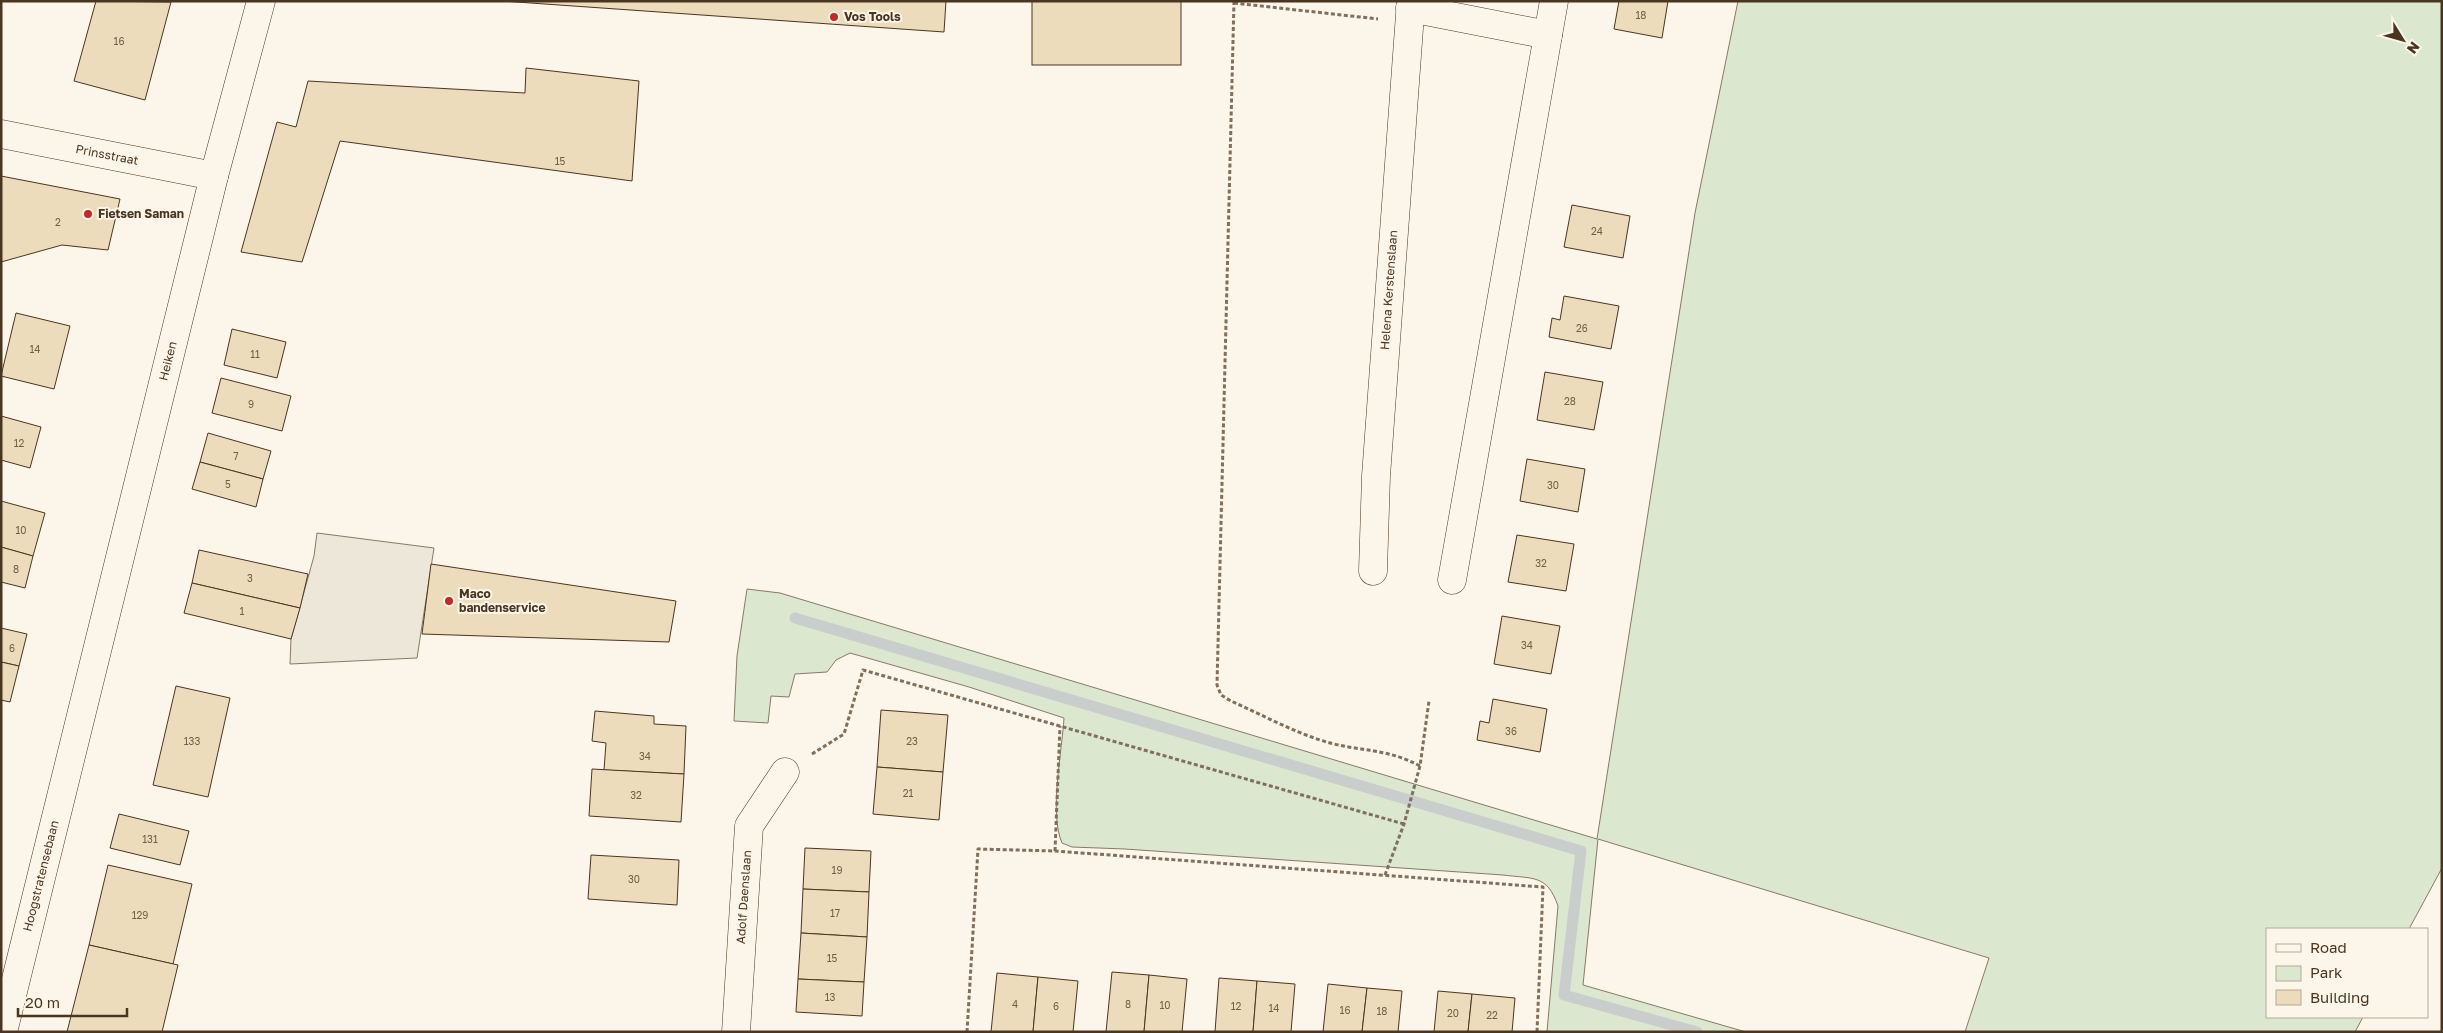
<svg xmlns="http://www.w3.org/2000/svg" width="2443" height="1033" font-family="'Golos Text',sans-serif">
	<rect width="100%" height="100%" fill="#fbf6e9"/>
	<path fill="#dce7d0" stroke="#887966" d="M 1738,1 L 2442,1 L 2442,868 L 2409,929 L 2267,929 L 2267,1017 L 2363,1017 L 2355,1032 L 1965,1032 L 1989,958 L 1598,839 L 1583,985 L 1746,1032 L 1547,1032 L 1558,906 C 1547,874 1533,879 1503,875 L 1125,849 L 1072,847 L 1062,843 C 1049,813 1062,752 1064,718 L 969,687 L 850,653 L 836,660 L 827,672 L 795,674 L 789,697 L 771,696 L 768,723 L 734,721 L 737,656 L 747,589 L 780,593 L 1597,839 L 1695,213 Z"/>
	<polygon fill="#ede7d9" stroke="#887966" points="317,533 434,548 417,658 290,664 291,639 314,556"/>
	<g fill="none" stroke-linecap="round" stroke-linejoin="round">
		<polyline stroke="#c9cecd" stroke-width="11" points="795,618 1581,851 1564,995 1697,1032"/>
	</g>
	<g fill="#ecdcbc" stroke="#4a3520">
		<polygon points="96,1 171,2 145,100 74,81"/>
		<polygon points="502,1 946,1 944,32"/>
		<rect x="1032" y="1" width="149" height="64"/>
		<polygon points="1619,1 1668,1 1662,38 1614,29"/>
		<polygon points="526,68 639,81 632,181 340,141 302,262 241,252 277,122 296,127 308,81 525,93"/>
		<polygon points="1,176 120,199 108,250 62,245 1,262"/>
		<polygon points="1572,205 1630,216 1623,258 1564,247"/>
		<polygon points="1564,296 1619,306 1611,349 1549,337 1552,318 1560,320"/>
		<polygon points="16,313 70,326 54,389 1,376"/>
		<polygon points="232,329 286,342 277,378 224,365"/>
		<polygon points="1545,372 1603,382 1594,430 1537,420"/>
		<polygon points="221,378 291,396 282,431 212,413"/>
		<polygon points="1,416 41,427 30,468 1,460"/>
		<polygon points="208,433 271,451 263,479 200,462"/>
		<polygon points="1527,459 1585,469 1578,512 1520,501"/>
		<polygon points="200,462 263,479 256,507 192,489"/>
		<polygon points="1,501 45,513 33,556 1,547"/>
		<polygon points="1517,535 1574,544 1566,591 1508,582"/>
		<polygon points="1,547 33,556 25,588 1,582"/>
		<polygon points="199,550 308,574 300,608 192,583"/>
		<polygon points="431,564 676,601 669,642 422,634"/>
		<polygon points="192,583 300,608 291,639 184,613"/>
		<polygon points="1502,616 1560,626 1551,674 1494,664"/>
		<polygon points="1,628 27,634 19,666 1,662"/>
		<polygon points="1,662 19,666 10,702 1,700"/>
		<polygon points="176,686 230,698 208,797 153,785"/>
		<polygon points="1493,699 1547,709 1540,752 1477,740 1480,721 1489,723"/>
		<polygon points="881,710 948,715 943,772 877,767"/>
		<polygon points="595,711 654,716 654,724 686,726 684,774 604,770 606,743 592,741"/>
		<polygon points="877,767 943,772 939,820 873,814"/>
		<polygon points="592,769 684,774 681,822 589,816"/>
		<polygon points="119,814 189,831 180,865 110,848"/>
		<polygon points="805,848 871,851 869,892 803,889"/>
		<polygon points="591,855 679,860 677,905 588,899"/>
		<polygon points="108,865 192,884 173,964 89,945"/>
		<polygon points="803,889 869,892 867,937 801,933"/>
		<polygon points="801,933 867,937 864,982 798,979"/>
		<polygon points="89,945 178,965 162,1032 67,1032"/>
		<polygon points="1112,972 1149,975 1144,1032 1106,1032"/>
		<polygon points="997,973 1038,977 1033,1032 991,1032"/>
		<polygon points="1149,975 1187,979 1182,1032 1144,1032"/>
		<polygon points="1038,977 1078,981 1073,1032 1033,1032"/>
		<polygon points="1219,978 1257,981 1253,1032 1215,1032"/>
		<polygon points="798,979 864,982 862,1016 796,1012"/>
		<polygon points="1257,981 1295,984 1291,1032 1253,1032"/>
		<polygon points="1328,984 1367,988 1362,1032 1323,1032"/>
		<polygon points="1367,988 1402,991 1398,1032 1362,1032"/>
		<polygon points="1438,991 1472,994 1468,1032 1434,1032"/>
		<polygon points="1472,994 1515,998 1512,1032 1468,1032"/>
	</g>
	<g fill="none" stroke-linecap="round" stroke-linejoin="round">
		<g stroke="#4a3520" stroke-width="29">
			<g id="street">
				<polyline points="1410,8 1548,35"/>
				<polyline points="1,134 214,176"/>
				<polyline points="1373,571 1376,476 1411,1"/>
				<polyline points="1452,580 1554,1"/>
				<polyline points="736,1032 749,826 785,772"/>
			</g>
		</g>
		<g stroke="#4a3520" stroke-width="29">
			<polyline id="secondary" points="3,1032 214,176 261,1"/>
		</g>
		<g stroke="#7f6f5c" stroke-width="3" stroke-dasharray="4 2.5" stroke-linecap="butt">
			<path d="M 1234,1 L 1217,685 L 1221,695 L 1231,701 C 1260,714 1290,730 1320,740 C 1356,752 1385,747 1420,766"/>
			<polyline points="1234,3 1378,19"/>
			<polyline points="812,754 844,734 863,670 1404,824"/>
			<polyline points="1055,851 1060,726"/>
			<polyline points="1385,875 1404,824 1420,766 1429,701"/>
			<polyline points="967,1032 978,849 1055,851 1543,887 1537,1032"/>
		</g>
		<use href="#street" stroke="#fbf6e9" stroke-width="28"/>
		<use href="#secondary" stroke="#fbf6e9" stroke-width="28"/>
	</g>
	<g fill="#c62828" stroke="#fbf6e9" stroke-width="2">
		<circle cx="834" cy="17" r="5"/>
		<circle cx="88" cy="214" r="5"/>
		<circle cx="449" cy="601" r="5"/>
	</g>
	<g text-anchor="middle" stroke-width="4" stroke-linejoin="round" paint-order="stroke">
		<g font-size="10" fill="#725f47">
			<text x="1641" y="19">18</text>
			<text x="119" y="45">16</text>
			<text x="560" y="165">15</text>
			<text x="58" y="226">2</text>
			<text x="1597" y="235">24</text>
			<text x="1582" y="332">26</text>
			<text x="35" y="353">14</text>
			<text x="255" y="358">11</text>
			<text x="1570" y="405">28</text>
			<text x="251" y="408">9</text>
			<text x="19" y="447">12</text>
			<text x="236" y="460">7</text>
			<text x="228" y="488">5</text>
			<text x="1553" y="489">30</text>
			<text x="21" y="534">10</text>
			<text x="1541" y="567">32</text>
			<text x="16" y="573">8</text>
			<text x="250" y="582">3</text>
			<text x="242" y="615">1</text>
			<text x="1527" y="649">34</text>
			<text x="12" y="652">6</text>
			<text x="1511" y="735">36</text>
			<text x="192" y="745">133</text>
			<text x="912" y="745">23</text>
			<text x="645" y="760">34</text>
			<text x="908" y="797">21</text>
			<text x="636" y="799">32</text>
			<text x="150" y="843">131</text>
			<text x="837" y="874">19</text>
			<text x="634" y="883">30</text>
			<text x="835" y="917">17</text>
			<text x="140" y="919">129</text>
			<text x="832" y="962">15</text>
			<text x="830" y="1001">13</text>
			<text x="1015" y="1008">4</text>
			<text x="1128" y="1008">8</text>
			<text x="1165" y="1009">10</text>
			<text x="1056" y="1010">6</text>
			<text x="1236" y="1010">12</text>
			<text x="1274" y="1012">14</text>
			<text x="1345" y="1014">16</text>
			<text x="1382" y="1015">18</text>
			<text x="1453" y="1017">20</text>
			<text x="1492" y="1019">22</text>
		</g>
		<g font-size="12" font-weight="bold" fill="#4a3520" stroke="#fbf6e9" text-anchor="start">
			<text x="844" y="21">Vos Tools</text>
			<text x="98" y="218">Fietsen Saman</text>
			<text x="459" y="598">Maco<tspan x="459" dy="14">bandenservice</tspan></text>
		</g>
		<g font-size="12" fill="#4a3520" stroke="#fbf6e9">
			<text transform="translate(107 155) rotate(11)" y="4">Prinsstraat</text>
			<text transform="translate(1389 290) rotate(-86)" y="4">Helena Kerstenslaan</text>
			<text transform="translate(168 361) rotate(-76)" y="4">Heiken</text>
			<text transform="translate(41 876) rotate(-76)" y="4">Hoogstratensebaan</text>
			<text transform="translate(744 897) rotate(-86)" y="4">Adolf Daenslaan</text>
		</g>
	</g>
	<rect width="2443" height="1033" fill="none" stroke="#4a3520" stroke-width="5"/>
	<rect x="2266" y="928" width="162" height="90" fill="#fbf6e9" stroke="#b4a999"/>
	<rect x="2276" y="944" width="25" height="8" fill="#fbf6e9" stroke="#b4a999"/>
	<text x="2310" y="953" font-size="15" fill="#4a3520">Road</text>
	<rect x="2276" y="966" width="25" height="15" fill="#dce7d0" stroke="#b4a999"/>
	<text x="2310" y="978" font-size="15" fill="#4a3520">Park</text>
	<rect x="2276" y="990" width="25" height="15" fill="#ecdcbc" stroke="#b4a999"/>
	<text x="2310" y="1003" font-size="15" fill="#4a3520">Building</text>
	<g transform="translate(2403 40) rotate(127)" stroke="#fbf6e9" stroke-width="4" paint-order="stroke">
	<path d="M0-4L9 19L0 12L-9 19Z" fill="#4a3520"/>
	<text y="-8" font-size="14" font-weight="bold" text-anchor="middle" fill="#4a3520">N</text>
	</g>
	<path d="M18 1008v8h109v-8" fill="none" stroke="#4a3520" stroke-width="2.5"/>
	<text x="25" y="1008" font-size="15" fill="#4a3520" stroke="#fbf6e9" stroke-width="4" paint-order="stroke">20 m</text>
</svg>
